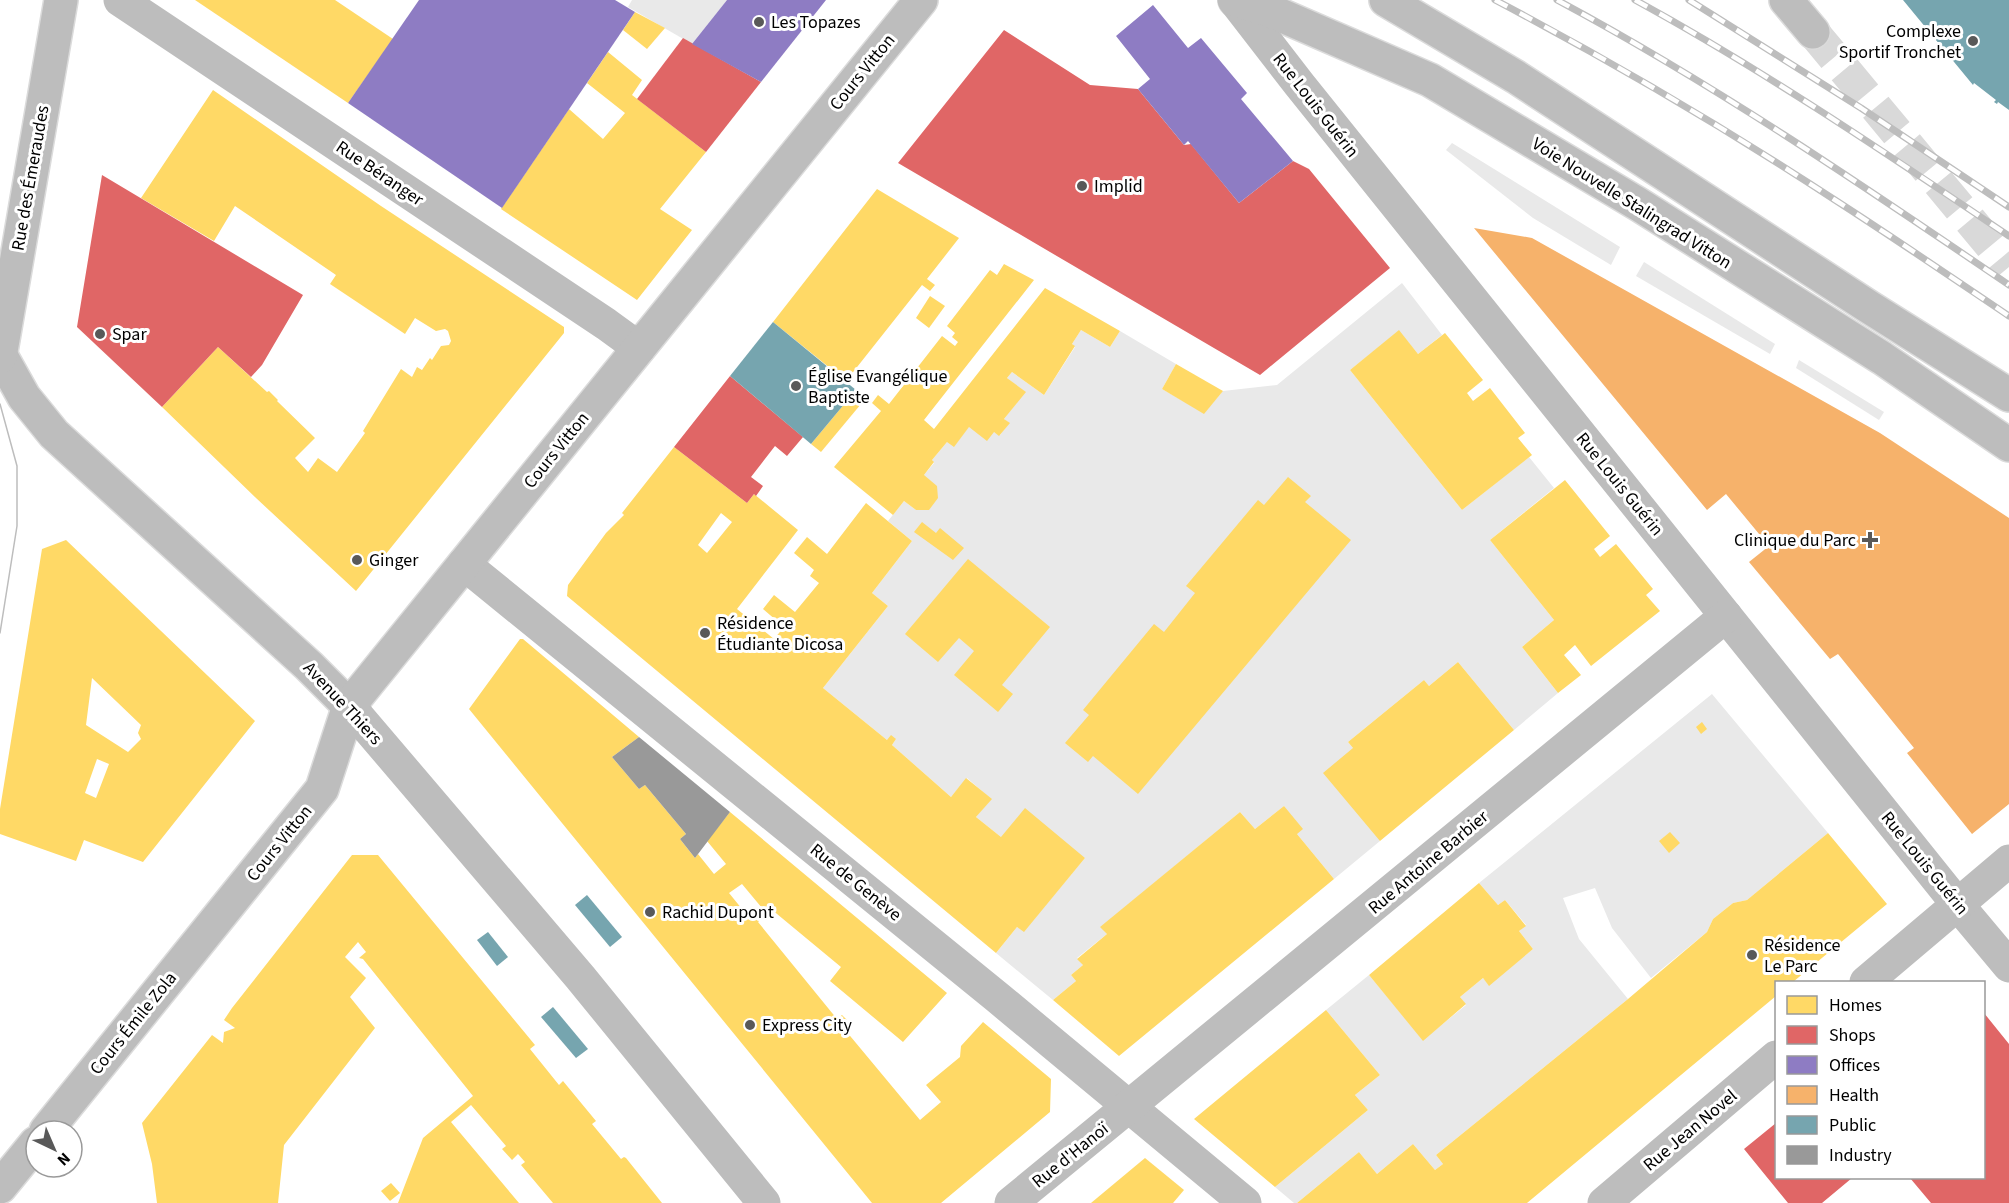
<svg xmlns="http://www.w3.org/2000/svg" width="2009" height="1203" font-family="'Source Sans 3',sans-serif">
	<rect width="100%" height="100%" fill="#fff"/>
	<g fill="#e9e9e9">
		<polygon points="632,0 727,0 692,44 628,7"/>
		<polygon points="1452,143 1620,247 1611,265 1533,218 1446,150"/>
		<polygon points="1644,262 1775,344 1770,354 1636,276"/>
		<polygon points="1402,283 1442,335 1418,354 1399,331 1350,370 1462,510 1529,457 1554,488 1490,540 1554,620 1522,647 1558,693 1514,730 1458,662 1429,686 1424,680 1348,742 1353,748 1380,841 1334,879 1297,834 1284,806 1255,829 1240,812 1101,927 1107,934 1077,958 1083,965 1071,975 1076,981 1053,1000 996,953 1017,927 1024,931 1085,858 1001,837 976,817 991,799 967,778 951,797 892,745 896,739 887,740 823,688 888,606 872,593 912,541 888,521 904,501 916,510 929,510 924,475 934,463 932,460 947,442 969,427 994,432 1000,435 1009,423 1004,419 1025,392 1007,378 1012,372 1044,395 1075,347 1072,344 1081,330 1110,347 1120,331 1176,364 1162,389 1204,413 1223,391 1277,385"/>
		<polygon points="1799,360 1884,412 1879,420 1796,368"/>
		<polygon points="1712,694 1828,833 1747,900 1733,903 1713,919 1707,932 1651,978 1612,928 1595,888 1563,898 1579,939 1628,999 1436,1155 1443,1164 1435,1170 1413,1144 1377,1174 1359,1152 1297,1203 1294,1203 1275,1187 1368,1110 1355,1095 1380,1075 1326,1010 1369,975 1423,1040 1466,1005 1460,997 1483,978 1489,985 1533,949 1519,931 1526,925 1505,900 1498,905 1479,883"/>
	</g>
	<g fill="#ffd966" fill-rule="evenodd">
		<polygon points="195,0 335,0 393,39 348,103"/>
		<polygon points="635,12 665,28 647,49 623,30"/>
		<polygon points="608,52 642,80 632,95 706,152 660,209 692,230 637,300 501,209 569,109 603,139 625,113 587,83"/>
		<polygon points="213,90 381,206 564,327 564,333 356,591 256,498 162,407 218,347 267,392 269,391 278,400 277,401 315,438 295,458 308,472 318,458 337,472 365,433 363,431 401,369 412,377 417,367 422,370 430,358 432,360 441,346 449,345 451,341 448,331 445,329 436,331 415,318 405,334 330,284 336,275 235,206 214,241 141,198"/>
		<polygon points="877,189 959,238 927,279 935,285 930,291 922,285 846,381 773,322"/>
		<polygon points="1004,264 1034,280 924,420 934,429 1045,288 1120,331 1110,347 1081,330 1072,344 1075,346 1044,395 1012,372 1007,378 1026,392 1004,419 1010,423 999,436 994,432 987,441 969,427 954,447 947,442 932,460 934,462 924,475 937,486 938,498 929,510 916,510 904,501 893,515 834,467 881,411 872,403 878,395 889,404 942,336 955,346 958,342 952,337 955,333 947,326 990,270 997,275"/>
		<polygon points="930,296 945,306 929,328 916,318"/>
		<polygon points="1399,330 1418,354 1445,333 1483,380 1467,393 1473,401 1490,388 1525,433 1518,438 1532,455 1462,510 1350,370"/>
		<polygon points="1176,364 1223,391 1204,414 1162,389"/>
		<polygon points="856,390 866,398 821,452 811,444"/>
		<path d="M 674,447 L 747,503 L 754,494 L 798,530 L 737,609 L 774,639 L 784,627 L 763,609 L 774,595 L 795,612 L 819,583 L 810,576 L 814,570 L 794,553 L 807,537 L 827,554 L 866,503 L 912,541 L 872,593 L 888,606 L 823,688 L 887,740 L 891,735 L 896,739 L 892,745 L 951,797 L 966,778 L 992,799 L 976,817 L 1001,837 L 1025,808 L 1085,858 L 1024,932 L 1017,927 L 996,953 L 567,596 L 568,585 L 606,533 L 624,515 L 622,513 ZM 721,513 L 732,522 L 707,553 L 698,545 Z"/>
		<polygon points="1288,477 1311,496 1305,502 1351,540 1138,794 1093,756 1088,762 1065,743 1089,715 1083,710 1154,624 1164,632 1195,593 1186,586 1258,500 1264,505"/>
		<polygon points="1565,480 1610,536 1594,549 1600,557 1616,544 1653,589 1646,595 1660,611 1591,666 1575,645 1564,655 1581,675 1558,693 1522,647 1554,620 1490,540"/>
		<polygon points="922,522 936,533 940,528 964,548 953,560 914,532"/>
		<path d="M 66,540 L 255,721 L 143,862 L 84,840 L 76,861 L 0,834 L 0,809 L 42,549 ZM 92,678 L 141,725 L 138,733 L 141,739 L 128,752 L 86,725 ZM 97,759 L 109,764 L 96,798 L 85,793 Z"/>
		<polygon points="968,559 1050,627 1002,685 1013,694 998,712 954,675 974,651 959,638 938,662 905,634"/>
		<path d="M 520,639 L 523,639 L 639,737 L 612,757 L 639,789 L 645,785 L 686,834 L 680,839 L 695,858 L 698,854 L 714,874 L 726,864 L 707,841 L 730,812 L 947,993 L 903,1042 L 830,981 L 841,967 L 771,909 L 758,922 L 837,1019 L 842,1015 L 847,1020 L 841,1025 L 920,1120 L 941,1102 L 926,1085 L 960,1057 L 961,1046 L 983,1022 L 1051,1079 L 1050,1112 L 941,1203 L 872,1203 L 469,709 ZM 742,884 L 762,908 L 751,920 L 729,893 Z"/>
		<polygon points="1458,662 1514,730 1380,841 1323,773 1353,748 1348,742 1424,680 1429,686"/>
		<polygon points="1702,722 1707,729 1701,734 1696,727"/>
		<polygon points="1284,806 1303,829 1297,834 1334,879 1119,1056 1053,1000 1076,981 1071,975 1083,965 1077,959 1107,934 1100,927 1240,812 1255,829"/>
		<polygon points="1670,832 1680,843 1669,853 1659,841"/>
		<polygon points="1828,833 1887,904 1793,982 1776,982 1776,996 1527,1203 1297,1203 1359,1152 1377,1174 1413,1144 1435,1170 1443,1164 1436,1155 1628,999 1707,932 1713,919 1733,903 1747,900"/>
		<polygon points="352,855 378,855 535,1045 530,1049 559,1085 563,1081 596,1121 592,1124 621,1159 624,1157 626,1158 662,1203 553,1203 521,1165 525,1162 518,1154 512,1160 502,1149 506,1146 471,1105 451,1122 519,1203 398,1203 423,1138 473,1096 363,959 359,958 366,952 358,942 345,957 366,978 350,997 375,1028 284,1145 278,1203 157,1203 152,1164 142,1123 212,1035 223,1043 224,1032 235,1028 224,1020 232,1008"/>
		<polygon points="1479,883 1498,905 1505,900 1526,926 1519,931 1533,949 1489,986 1483,978 1460,997 1466,1004 1423,1041 1369,975"/>
		<polygon points="1326,1010 1380,1075 1355,1095 1368,1110 1275,1187 1194,1119"/>
		<polygon points="1145,1158 1184,1190 1173,1203 1091,1203"/>
		<polygon points="391,1183 400,1193 390,1201 381,1191"/>
	</g>
	<g fill="#e06666">
		<polygon points="1004,30 1090,85 1138,89 1184,145 1191,144 1239,203 1293,161 1309,169 1390,268 1260,375 898,163"/>
		<polygon points="683,38 761,82 706,152 637,99"/>
		<polygon points="102,175 303,295 262,365 251,377 218,347 162,407 77,327"/>
		<polygon points="730,376 803,437 787,456 775,446 751,477 763,486 756,496 754,494 747,503 674,447"/>
		<polygon points="1984,1013 2009,1044 2009,1203 1931,1203 1910,1178 1984,1178"/>
		<polygon points="1776,1123 1776,1178 1852,1178 1822,1203 1788,1203 1744,1149"/>
	</g>
	<g fill="#8e7cc3">
		<polygon points="419,0 615,0 635,12 502,208 348,103"/>
		<polygon points="727,0 826,0 761,82 692,44"/>
		<polygon points="1153,5 1188,48 1201,38 1247,93 1241,99 1293,161 1239,203 1188,141 1184,145 1138,89 1150,79 1116,36"/>
	</g>
	<polygon fill="#f6b26b" points="1474,228 1532,238 1880,433 2009,518 2009,804 1972,834 1907,753 1914,748 1838,654 1830,659 1749,562 1769,546 1726,494 1707,510"/>
	<g fill="#76a5af">
		<polygon points="1903,0 2009,0 2009,110 1998,102 1997,104 1994,102 1996,100 1974,83 1973,85"/>
		<polygon points="773,322 856,390 811,444 730,376"/>
		<polygon points="587,895 622,937 610,947 575,905"/>
		<polygon points="488,932 508,957 497,966 477,940"/>
		<polygon points="553,1007 588,1049 576,1058 541,1017"/>
	</g>
	<polygon fill="#999" points="639,737 730,812 695,858 680,839 686,834 645,785 639,789 612,757"/>
	<g fill="none" stroke-linecap="round" stroke-linejoin="round">
		<polyline stroke="#d9d9d9" stroke-width="33" stroke-dasharray="33 16" stroke-linecap="butt" points="1813,32 2009,267"/>
		<g stroke="#dbdbdb" stroke-width="36">
			<g id="major">
				<polyline points="1235,0 1271,11 1430,80 1638,204 1882,358 2009,445"/>
				<polyline points="1386,0 1516,77 1869,307 2009,395"/>
				<polyline points="1786,0 1813,32"/>
				<polyline points="0,354 24,397 54,434 309,666 349,706"/>
				<polyline points="0,357 61,0"/>
				<polyline points="46,1131 322,789 349,706 921,0"/>
				<polyline points="0,1187 36,1143"/>
			</g>
		</g>
		<g stroke="#bdbdbd" stroke-width="33">
			<polyline points="120,0 606,324 639,348"/>
			<polyline points="1234,0 1299,84 1958,905 2009,966"/>
			<polyline points="464,564 997,997 1245,1203"/>
			<polyline points="349,706 580,977 764,1203"/>
			<polyline points="1866,982 2009,861"/>
			<polyline points="1011,1203 1726,616"/>
			<polyline points="1604,1203 1776,1057"/>
		</g>
		<use href="#major" stroke="#bdbdbd" stroke-width="33"/>
		<polyline stroke="#bdbdbd" stroke-width="1.5" points="0,404 17,466 17,526 0,633"/>
		<g stroke="#bdbdbd" stroke-width="7">
			<g id="rail">
				<path d="M 1495,0 C 1611,61 1725,128 1835,200 C 1894,238 1951,277 2009,316"/>
				<path d="M 1557,0 C 1714,84 1862,185 2009,285"/>
				<path d="M 1635,0 C 1765,71 1887,154 2009,236"/>
				<polyline points="1689,0 1861,108 2009,207"/>
			</g>
		</g>
		<use href="#rail" stroke="#fff" stroke-width="4.5" stroke-dasharray="14" stroke-linecap="butt"/>
	</g>
	<g fill="#595959" stroke="#fff" stroke-width="2">
		<circle cx="759" cy="22" r="6"/>
		<circle cx="1973" cy="41" r="6"/>
		<circle cx="1082" cy="186" r="6"/>
		<circle cx="100" cy="334" r="6"/>
		<circle cx="796" cy="386" r="6"/>
		<path d="M1867 531h6v6h6v6h-6v6h-6v-6h-6v-6h6z"/>
		<circle cx="357" cy="560" r="6"/>
		<circle cx="705" cy="633" r="6"/>
		<circle cx="650" cy="912" r="6"/>
		<circle cx="1752" cy="955" r="6"/>
		<circle cx="750" cy="1025" r="6"/>
	</g>
	<g text-anchor="middle" stroke-width="6" stroke-linejoin="round" paint-order="stroke">
		<g font-size="18" fill="#000" stroke="#fff" text-anchor="start">
			<text x="771" y="28">Les Topazes</text>
			<text x="1961" y="37" text-anchor="end">Complexe<tspan x="1961" dy="21">Sportif Tronchet</tspan></text>
			<text x="1094" y="192">Implid</text>
			<text x="112" y="340">Spar</text>
			<text x="808" y="382">Église Evangélique<tspan x="808" dy="21">Baptiste</tspan></text>
			<text x="1856" y="546" text-anchor="end">Clinique du Parc</text>
			<text x="369" y="566">Ginger</text>
			<text x="717" y="629">Résidence<tspan x="717" dy="21">Étudiante Dicosa</tspan></text>
			<text x="662" y="918">Rachid Dupont</text>
			<text x="1764" y="951">Résidence<tspan x="1764" dy="21">Le Parc</tspan></text>
			<text x="762" y="1031">Express City</text>
		</g>
		<g font-size="18" fill="#000" stroke="#fff">
			<text transform="translate(862 72) rotate(-51)" y="6">Cours Vitton</text>
			<text transform="translate(1316 105) rotate(52)" y="6">Rue Louis Guérin</text>
			<text transform="translate(380 173) rotate(34)" y="6">Rue Béranger</text>
			<text transform="translate(30 178) rotate(-80)" y="6">Rue des Émeraudes</text>
			<text transform="translate(1632 203) rotate(32)" y="6">Voie Nouvelle Stalingrad Vitton</text>
			<text transform="translate(556 450) rotate(-51)" y="6">Cours Vitton</text>
			<text transform="translate(1620 484) rotate(51)" y="6">Rue Louis Guérin</text>
			<text transform="translate(343 703) rotate(47)" y="6">Avenue Thiers</text>
			<text transform="translate(279 843) rotate(-51)" y="6">Cours Vitton</text>
			<text transform="translate(1428 862) rotate(-40)" y="6">Rue Antoine Barbier</text>
			<text transform="translate(1925 863) rotate(51)" y="6">Rue Louis Guérin</text>
			<text transform="translate(856 882) rotate(39)" y="6">Rue de Genève</text>
			<text transform="translate(133 1023) rotate(-51)" y="6">Cours Émile Zola</text>
			<text transform="translate(1690 1130) rotate(-40)" y="6">Rue Jean Novel</text>
			<text transform="translate(1070 1155) rotate(-39)" y="6">Rue d'Hanoï</text>
		</g>
	</g>
	<rect x="1775" y="981" width="210" height="198" fill="#ffffff" stroke="#999999" stroke-width="1.5"/>
	<rect x="1787" y="996" width="30" height="18" fill="#ffd966" stroke="#999999" stroke-width="1.5"/>
	<text x="1829" y="1011" font-size="18" fill="#000000">Homes</text>
	<rect x="1787" y="1026" width="30" height="18" fill="#e06666" stroke="#999999" stroke-width="1.5"/>
	<text x="1829" y="1041" font-size="18" fill="#000000">Shops</text>
	<rect x="1787" y="1056" width="30" height="18" fill="#8e7cc3" stroke="#999999" stroke-width="1.5"/>
	<text x="1829" y="1071" font-size="18" fill="#000000">Offices</text>
	<rect x="1787" y="1086" width="30" height="18" fill="#f6b26b" stroke="#999999" stroke-width="1.5"/>
	<text x="1829" y="1101" font-size="18" fill="#000000">Health</text>
	<rect x="1787" y="1116" width="30" height="18" fill="#76a5af" stroke="#999999" stroke-width="1.5"/>
	<text x="1829" y="1131" font-size="18" fill="#000000">Public</text>
	<rect x="1787" y="1146" width="30" height="18" fill="#999999" stroke="#999999" stroke-width="1.5"/>
	<text x="1829" y="1161" font-size="18" fill="#000000">Industry</text>
	<g transform="translate(54 1149) rotate(136)"><circle r="28" fill="#ffffff" stroke="#999999" stroke-width="1.5"/>
	<path d="M0-4.5L10 22L0 15L-10 22Z" fill="#595959"/>
	<text y="-9" font-size="16" font-weight="bold" text-anchor="middle" fill="#000000">N</text>
	</g>
</svg>
